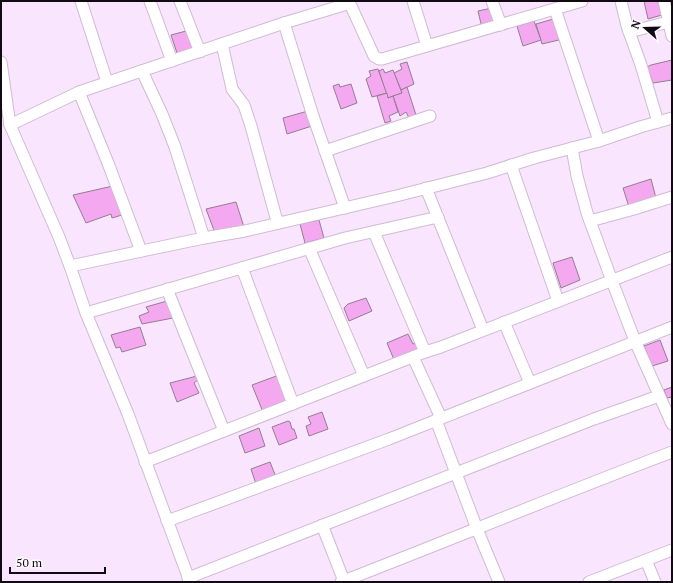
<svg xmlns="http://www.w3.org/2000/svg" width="673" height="583" font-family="'PT Serif',serif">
	<rect width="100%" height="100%" fill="#fae5fe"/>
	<g fill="#f4a8f0" stroke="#937d91">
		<polygon points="644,1 659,1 662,15 648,19"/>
		<polygon points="492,8 499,24 482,28 478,11"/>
		<polygon points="557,18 563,39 542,44 536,24"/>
		<polygon points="534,21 541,40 523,46 517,26"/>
		<polygon points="190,30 197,50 178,56 171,35"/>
		<polygon points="672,60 672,80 653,83 647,67 651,65"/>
		<polygon points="407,62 414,84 401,90 394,73 402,69 400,64"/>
		<polygon points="378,69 387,93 372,97 366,79 371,76 369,71"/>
		<polygon points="383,69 385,73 393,70 402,93 388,98 379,71"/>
		<polygon points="339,84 340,87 351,84 357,103 341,109 333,86"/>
		<polygon points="407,87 416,115 409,118 406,112 400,116 393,96 402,93 401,90"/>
		<polygon points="387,93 388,98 393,96 398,112 389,116 391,121 385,123 377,96"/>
		<polygon points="308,111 312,126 287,134 283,118"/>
		<polygon points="651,179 656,198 629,207 623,188"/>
		<polygon points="113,186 122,215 112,218 111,214 86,223 73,195"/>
		<polygon points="236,202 244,227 215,233 206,209"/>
		<polygon points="319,220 324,238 305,243 300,224"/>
		<polygon points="572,257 580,280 561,288 553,263"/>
		<polygon points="366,298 372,311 349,321 344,308 348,304"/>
		<polygon points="167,301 173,318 142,324 139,316 149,312 146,307"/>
		<polygon points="140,327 146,345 122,352 120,347 116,348 111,335"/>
		<polygon points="408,334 413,344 417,343 421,352 395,362 387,343"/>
		<polygon points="660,340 668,361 652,366 644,346"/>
		<polygon points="279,375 287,403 263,412 252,385"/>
		<polygon points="197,376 199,379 194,383 199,393 177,402 170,383"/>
		<polygon points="672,387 672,397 667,398 664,390"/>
		<polygon points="322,412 328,429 309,436 306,426 311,424 308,417"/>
		<polygon points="288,421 290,422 292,429 294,429 297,438 279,445 272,427"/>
		<polygon points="259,428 265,446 245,453 239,436"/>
		<polygon points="270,462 276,477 256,484 251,469"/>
	</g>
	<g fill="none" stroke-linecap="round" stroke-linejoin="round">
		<g stroke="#cfbbd3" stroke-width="13">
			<g id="minor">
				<polyline points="81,1 107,82"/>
				<polyline points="150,1 172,61"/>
				<polyline points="180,1 200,52"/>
				<polyline points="413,1 427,46"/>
				<polyline points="492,1 501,25"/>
				<polyline points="621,1 627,26 641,65 658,122"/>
				<polyline points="664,1 672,36"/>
				<polyline points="555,9 599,141"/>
				<polyline points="284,23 313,116 345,208"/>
				<polyline points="629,32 672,21"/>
				<polyline points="222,44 231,84 232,89 244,105 251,126 275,214 278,223"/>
				<polyline points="1,62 10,125 59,237 70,266 86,313 128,414 190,582"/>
				<polyline points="142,71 162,114 175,147 204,238"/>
				<polyline points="79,92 108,163 141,251"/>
				<polyline points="10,125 79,92 284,23 347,4 351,6 374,56 379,59 382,59 582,1"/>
				<polyline points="572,148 577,176 587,213 612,281 635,341 672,424"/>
				<polyline points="325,151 430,116"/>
				<polyline points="511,165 558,301"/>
				<polyline points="426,188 483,330"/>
				<polyline points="590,221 634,209 672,197"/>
				<polyline points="374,232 425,352 441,347 672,257"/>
				<polyline points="309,248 364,376"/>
				<polyline points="70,266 204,238 245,231 396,196 487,173 534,158 599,141 640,127 672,118"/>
				<polyline points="242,268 293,404"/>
				<polyline points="167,289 224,431"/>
				<polyline points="86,313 345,238 438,217"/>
				<polyline points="504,322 530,383"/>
				<polyline points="413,357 441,418"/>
				<polyline points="436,420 477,529 499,582"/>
				<polyline points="145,462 425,352"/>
				<polyline points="167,521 389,439 672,327"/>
				<polyline points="322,525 344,581"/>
				<polyline points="646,560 655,582"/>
				<polyline points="188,578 594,419 659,396"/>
				<path d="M 341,582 C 452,539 561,494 672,452"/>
				<polyline points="589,582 672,550"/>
			</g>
		</g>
		<use href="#minor" stroke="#fff" stroke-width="11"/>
	</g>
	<rect width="673" height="583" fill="none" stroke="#110a12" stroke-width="4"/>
	<g transform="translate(645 28) rotate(290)" stroke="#fdf9fe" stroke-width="3" paint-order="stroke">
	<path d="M0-3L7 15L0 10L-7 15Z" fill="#110a12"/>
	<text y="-6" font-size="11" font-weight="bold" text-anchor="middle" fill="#110a12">N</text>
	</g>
	<path d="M10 567v6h95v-6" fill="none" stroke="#110a12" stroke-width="2"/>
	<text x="16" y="567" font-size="12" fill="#110a12" stroke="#fdf9fe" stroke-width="3" paint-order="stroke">50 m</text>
</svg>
